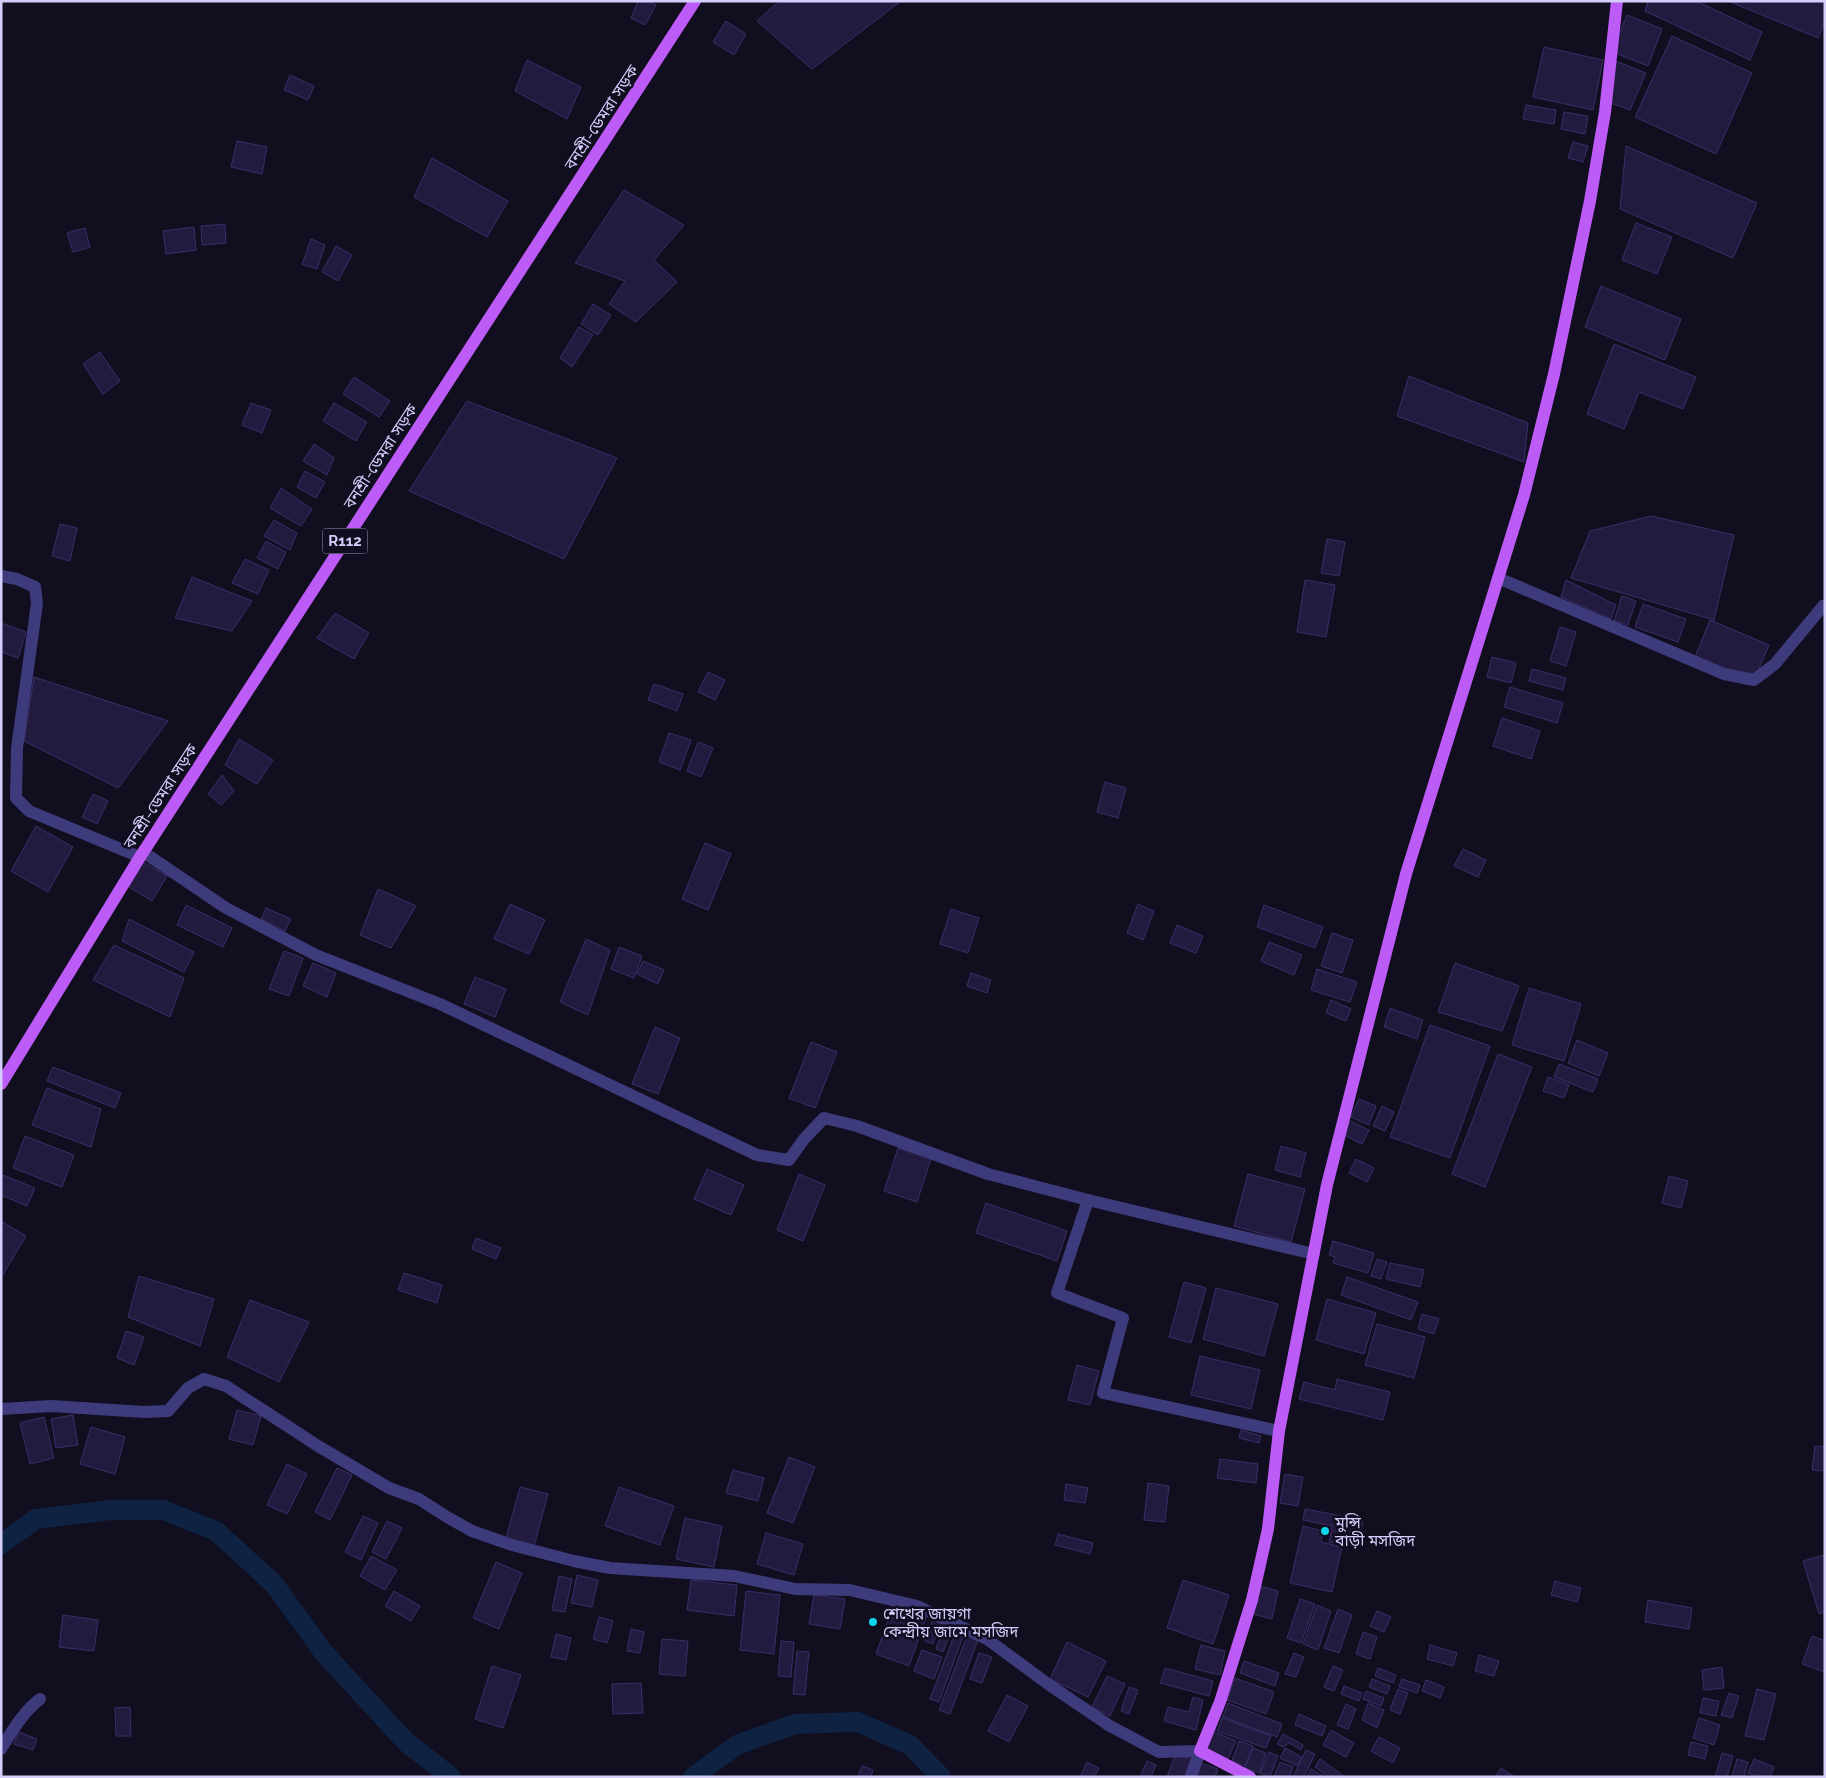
<svg xmlns="http://www.w3.org/2000/svg" width="1826" height="1778" font-family="Raleway,'Noto Sans Bengali',sans-serif">
	<rect width="100%" height="100%" fill="#110e1f"/>
	<g fill="none" stroke-linecap="round" stroke-linejoin="round">
		<g stroke="#0f2242" stroke-width="20">
			<polyline points="1,1544 36,1519 111,1510 163,1510 216,1531 274,1584 324,1653 406,1742 451,1777"/>
			<polyline points="693,1777 737,1745 795,1724 858,1722 910,1745 941,1777"/>
		</g>
	</g>
	<g fill="#221b3f" stroke="#3a2e6a">
		<polygon points="638,1 648,1 656,5 645,25 631,18"/>
		<polygon points="779,1 901,1 812,69 757,21"/>
		<polygon points="1648,1 1696,1 1762,32 1750,60 1645,11"/>
		<polygon points="1728,1 1825,1 1825,21 1818,38"/>
		<polygon points="1627,15 1662,29 1648,66 1612,52"/>
		<polygon points="726,21 746,34 734,55 713,42"/>
		<polygon points="1672,36 1752,73 1716,154 1635,117"/>
		<polygon points="1544,47 1603,60 1593,110 1533,97"/>
		<polygon points="527,60 581,87 567,119 515,91"/>
		<polygon points="1613,60 1646,73 1630,110 1608,102"/>
		<polygon points="290,75 314,86 308,100 284,90"/>
		<polygon points="1526,105 1556,110 1554,124 1523,119"/>
		<polygon points="1564,112 1588,116 1585,134 1561,129"/>
		<polygon points="237,141 267,147 262,174 231,167"/>
		<polygon points="1573,142 1588,146 1583,162 1568,158"/>
		<polygon points="1626,146 1757,203 1733,258 1620,209"/>
		<polygon points="432,158 508,201 487,237 414,197"/>
		<polygon points="624,190 684,225 654,260 677,282 636,322 609,304 625,281 575,263"/>
		<polygon points="1636,223 1672,237 1657,274 1622,260"/>
		<polygon points="225,224 226,243 202,245 201,226"/>
		<polygon points="194,227 196,250 166,254 163,231"/>
		<polygon points="85,228 90,247 73,252 67,233"/>
		<polygon points="311,239 325,245 317,269 302,264"/>
		<polygon points="336,246 352,255 338,281 322,272"/>
		<polygon points="1601,286 1681,319 1665,360 1585,327"/>
		<polygon points="593,304 611,315 598,335 581,324"/>
		<polygon points="579,327 593,335 572,367 560,358"/>
		<polygon points="1614,344 1696,377 1683,409 1639,392 1624,429 1587,414"/>
		<polygon points="100,352 120,381 103,394 83,364"/>
		<polygon points="1409,376 1528,423 1524,462 1397,416"/>
		<polygon points="354,377 390,401 379,417 343,394"/>
		<polygon points="467,401 617,458 564,559 409,491"/>
		<polygon points="251,403 271,410 262,433 242,425"/>
		<polygon points="334,403 367,422 356,441 323,421"/>
		<polygon points="314,444 334,458 327,475 303,461"/>
		<polygon points="305,471 325,482 316,498 297,487"/>
		<polygon points="281,488 312,509 301,526 270,508"/>
		<polygon points="1651,516 1734,535 1714,620 1571,578 1590,531"/>
		<polygon points="274,520 297,533 290,550 264,536"/>
		<polygon points="60,524 77,528 70,561 52,556"/>
		<polygon points="1327,539 1345,542 1339,576 1321,573"/>
		<polygon points="266,541 286,552 278,569 257,558"/>
		<polygon points="245,559 269,570 258,594 232,583"/>
		<polygon points="192,577 252,601 232,631 175,618"/>
		<polygon points="1305,580 1335,585 1326,637 1297,632"/>
		<polygon points="1566,580 1616,605 1611,619 1561,597"/>
		<polygon points="1622,596 1636,601 1628,625 1614,621"/>
		<polygon points="1643,604 1686,619 1678,642 1635,627"/>
		<polygon points="335,613 369,633 354,659 317,638"/>
		<polygon points="1710,620 1769,645 1754,680 1695,657"/>
		<polygon points="1,623 26,632 18,658 1,652"/>
		<polygon points="1560,627 1576,632 1566,666 1550,661"/>
		<polygon points="1492,657 1516,663 1511,683 1487,677"/>
		<polygon points="1532,669 1566,678 1563,690 1529,681"/>
		<polygon points="708,672 725,680 715,700 698,692"/>
		<polygon points="34,677 168,721 118,788 24,741"/>
		<polygon points="654,684 683,694 677,711 648,700"/>
		<polygon points="1510,687 1563,703 1557,723 1504,707"/>
		<polygon points="1502,718 1540,731 1531,759 1493,746"/>
		<polygon points="669,733 691,740 680,770 659,762"/>
		<polygon points="239,739 273,760 257,784 225,765"/>
		<polygon points="698,742 713,748 701,777 687,771"/>
		<polygon points="222,775 234,791 221,805 208,794"/>
		<polygon points="1105,782 1126,788 1118,818 1097,812"/>
		<polygon points="93,794 108,801 97,824 82,817"/>
		<polygon points="36,826 73,847 48,892 11,871"/>
		<polygon points="705,843 731,854 708,910 682,899"/>
		<polygon points="1463,849 1486,860 1478,877 1454,866"/>
		<polygon points="143,862 167,876 152,901 129,887"/>
		<polygon points="378,889 416,906 391,948 360,935"/>
		<polygon points="510,904 545,920 529,954 494,939"/>
		<polygon points="1138,904 1154,911 1143,940 1127,933"/>
		<polygon points="186,905 232,928 223,947 177,925"/>
		<polygon points="1264,905 1323,927 1315,948 1257,927"/>
		<polygon points="266,908 291,919 285,931 261,919"/>
		<polygon points="951,909 979,918 968,953 940,944"/>
		<polygon points="129,919 194,952 184,972 122,941"/>
		<polygon points="1177,925 1203,936 1196,953 1170,943"/>
		<polygon points="1332,933 1353,940 1342,973 1321,966"/>
		<polygon points="586,939 610,950 588,1015 560,1002"/>
		<polygon points="1269,942 1302,955 1294,975 1261,961"/>
		<polygon points="114,945 184,978 170,1017 93,980"/>
		<polygon points="619,947 642,956 634,978 611,969"/>
		<polygon points="284,951 303,958 289,996 269,989"/>
		<polygon points="643,961 664,970 658,984 637,974"/>
		<polygon points="313,963 336,973 327,997 303,986"/>
		<polygon points="1455,963 1519,986 1502,1031 1438,1012"/>
		<polygon points="1317,969 1357,982 1350,1002 1311,990"/>
		<polygon points="971,973 991,980 987,993 967,986"/>
		<polygon points="475,977 506,989 495,1017 464,1004"/>
		<polygon points="1529,988 1581,1004 1564,1061 1512,1045"/>
		<polygon points="1331,1000 1351,1009 1346,1021 1326,1013"/>
		<polygon points="1390,1008 1423,1020 1417,1039 1384,1027"/>
		<polygon points="1430,1025 1490,1046 1450,1158 1390,1137"/>
		<polygon points="655,1027 680,1038 658,1094 632,1084"/>
		<polygon points="1577,1040 1608,1053 1599,1076 1568,1063"/>
		<polygon points="811,1042 837,1052 815,1108 789,1098"/>
		<polygon points="1498,1054 1532,1067 1485,1187 1452,1174"/>
		<polygon points="1559,1064 1598,1079 1593,1092 1554,1077"/>
		<polygon points="53,1067 121,1093 115,1108 47,1081"/>
		<polygon points="1548,1077 1569,1085 1564,1098 1543,1091"/>
		<polygon points="47,1088 101,1109 91,1147 32,1125"/>
		<polygon points="1359,1099 1376,1106 1369,1125 1351,1117"/>
		<polygon points="1382,1106 1394,1112 1385,1131 1373,1126"/>
		<polygon points="1350,1121 1369,1130 1362,1144 1344,1135"/>
		<polygon points="25,1136 74,1155 62,1187 13,1168"/>
		<polygon points="1281,1146 1306,1153 1300,1177 1275,1170"/>
		<polygon points="898,1148 931,1159 917,1202 884,1191"/>
		<polygon points="1356,1159 1374,1168 1367,1182 1349,1173"/>
		<polygon points="707,1169 744,1185 731,1215 694,1199"/>
		<polygon points="799,1174 825,1185 803,1241 777,1230"/>
		<polygon points="1248,1174 1305,1189 1291,1242 1234,1226"/>
		<polygon points="3,1175 35,1188 27,1206 1,1195 1,1179"/>
		<polygon points="1669,1176 1688,1181 1681,1208 1662,1203"/>
		<polygon points="986,1203 1067,1231 1057,1261 976,1233"/>
		<polygon points="1,1221 26,1236 1,1278"/>
		<polygon points="476,1238 501,1248 496,1259 472,1249"/>
		<polygon points="1333,1241 1374,1253 1368,1273 1333,1263 1335,1257 1329,1255"/>
		<polygon points="1377,1259 1387,1262 1381,1279 1371,1276"/>
		<polygon points="1390,1263 1424,1270 1420,1287 1386,1279"/>
		<polygon points="404,1273 442,1285 437,1303 398,1290"/>
		<polygon points="139,1276 214,1299 200,1346 128,1317"/>
		<polygon points="1347,1277 1418,1302 1411,1320 1341,1295"/>
		<polygon points="1184,1282 1206,1288 1191,1343 1169,1337"/>
		<polygon points="1216,1288 1278,1304 1264,1356 1203,1339"/>
		<polygon points="1327,1299 1376,1313 1364,1354 1316,1340"/>
		<polygon points="250,1300 309,1322 279,1382 227,1357"/>
		<polygon points="1422,1314 1439,1319 1434,1334 1418,1329"/>
		<polygon points="1377,1324 1425,1337 1414,1378 1365,1365"/>
		<polygon points="126,1331 144,1337 134,1365 117,1358"/>
		<polygon points="1200,1356 1260,1370 1251,1409 1191,1395"/>
		<polygon points="1077,1365 1099,1371 1090,1405 1068,1400"/>
		<polygon points="1337,1379 1390,1392 1383,1420 1299,1399 1304,1382 1335,1390"/>
		<polygon points="237,1410 261,1416 253,1445 229,1439"/>
		<polygon points="73,1415 78,1445 56,1448 51,1419"/>
		<polygon points="44,1417 54,1458 30,1464 20,1423"/>
		<polygon points="91,1427 125,1437 115,1474 80,1464"/>
		<polygon points="1241,1430 1261,1436 1259,1443 1239,1438"/>
		<polygon points="1815,1446 1825,1447 1825,1471 1812,1470"/>
		<polygon points="789,1457 815,1467 793,1523 767,1513"/>
		<polygon points="1220,1459 1258,1464 1256,1483 1217,1478"/>
		<polygon points="287,1464 307,1474 287,1514 267,1505"/>
		<polygon points="337,1468 352,1475 330,1520 315,1512"/>
		<polygon points="733,1470 764,1478 758,1501 726,1493"/>
		<polygon points="1285,1474 1303,1477 1298,1506 1280,1503"/>
		<polygon points="1148,1483 1169,1486 1165,1522 1144,1520"/>
		<polygon points="1066,1484 1088,1488 1085,1503 1064,1500"/>
		<polygon points="520,1487 548,1494 533,1550 505,1542"/>
		<polygon points="619,1487 674,1506 660,1545 605,1526"/>
		<polygon points="1305,1509 1363,1520 1358,1547 1329,1542 1332,1526 1303,1520"/>
		<polygon points="363,1516 378,1523 361,1560 345,1552"/>
		<polygon points="685,1518 722,1526 714,1567 676,1559"/>
		<polygon points="387,1521 402,1528 386,1559 372,1552"/>
		<polygon points="1303,1526 1323,1531 1321,1542 1342,1547 1332,1592 1290,1583"/>
		<polygon points="766,1533 803,1544 794,1575 757,1564"/>
		<polygon points="1058,1534 1093,1543 1090,1554 1055,1545"/>
		<polygon points="1825,1555 1825,1612 1819,1614 1803,1561"/>
		<polygon points="371,1556 397,1570 385,1590 360,1576"/>
		<polygon points="496,1562 522,1573 499,1629 473,1618"/>
		<polygon points="577,1575 598,1580 592,1607 571,1603"/>
		<polygon points="559,1576 572,1579 565,1612 552,1610"/>
		<polygon points="691,1580 737,1585 734,1616 687,1610"/>
		<polygon points="1183,1580 1229,1595 1213,1644 1167,1628"/>
		<polygon points="1555,1581 1581,1588 1577,1602 1551,1595"/>
		<polygon points="1260,1586 1278,1591 1272,1619 1253,1614"/>
		<polygon points="394,1591 420,1606 411,1621 385,1606"/>
		<polygon points="746,1591 780,1595 774,1654 740,1650"/>
		<polygon points="814,1595 845,1599 840,1629 809,1624"/>
		<polygon points="1300,1599 1315,1604 1301,1643 1287,1638"/>
		<polygon points="1648,1600 1692,1608 1689,1629 1645,1622"/>
		<polygon points="1317,1605 1331,1611 1318,1650 1303,1644"/>
		<polygon points="893,1606 926,1618 909,1666 876,1654"/>
		<polygon points="1338,1609 1352,1615 1339,1653 1324,1648"/>
		<polygon points="1377,1611 1391,1617 1384,1632 1370,1626"/>
		<polygon points="63,1615 98,1620 94,1651 59,1647"/>
		<polygon points="599,1617 613,1621 607,1643 593,1639"/>
		<polygon points="933,1619 941,1622 933,1644 925,1641"/>
		<polygon points="945,1623 953,1626 943,1652 936,1649"/>
		<polygon points="957,1628 965,1631 939,1702 930,1699"/>
		<polygon points="631,1629 644,1632 640,1653 627,1651"/>
		<polygon points="1363,1632 1377,1637 1370,1659 1356,1654"/>
		<polygon points="556,1634 571,1638 566,1660 551,1657"/>
		<polygon points="967,1636 978,1640 950,1714 939,1710"/>
		<polygon points="1812,1636 1825,1641 1825,1672 1802,1664"/>
		<polygon points="662,1639 688,1641 685,1676 659,1674"/>
		<polygon points="781,1641 794,1642 791,1677 778,1676"/>
		<polygon points="1067,1642 1106,1661 1088,1697 1050,1679"/>
		<polygon points="1201,1645 1225,1651 1220,1675 1195,1669"/>
		<polygon points="1430,1645 1457,1653 1453,1666 1427,1659"/>
		<polygon points="922,1650 942,1657 934,1679 914,1671"/>
		<polygon points="797,1651 809,1652 805,1695 793,1694"/>
		<polygon points="979,1653 992,1657 982,1683 970,1679"/>
		<polygon points="1294,1653 1304,1657 1296,1677 1285,1674"/>
		<polygon points="1479,1655 1499,1661 1494,1676 1475,1671"/>
		<polygon points="1244,1661 1279,1673 1275,1686 1240,1673"/>
		<polygon points="492,1666 521,1675 503,1728 475,1719"/>
		<polygon points="1333,1666 1343,1670 1334,1691 1324,1687"/>
		<polygon points="1722,1667 1724,1688 1704,1690 1702,1670"/>
		<polygon points="1165,1668 1213,1681 1209,1696 1160,1683"/>
		<polygon points="1378,1668 1396,1675 1393,1683 1375,1676"/>
		<polygon points="1107,1676 1125,1684 1110,1716 1092,1707"/>
		<polygon points="1235,1678 1274,1692 1266,1714 1227,1700"/>
		<polygon points="1372,1679 1390,1686 1387,1694 1369,1687"/>
		<polygon points="1402,1679 1420,1685 1417,1693 1399,1687"/>
		<polygon points="1426,1680 1444,1687 1440,1698 1422,1691"/>
		<polygon points="641,1683 643,1713 613,1714 612,1684"/>
		<polygon points="1344,1686 1362,1693 1359,1701 1341,1694"/>
		<polygon points="1129,1687 1138,1690 1129,1714 1121,1711"/>
		<polygon points="1398,1689 1408,1693 1400,1714 1390,1710"/>
		<polygon points="1757,1689 1776,1694 1764,1740 1745,1736"/>
		<polygon points="1366,1691 1384,1698 1381,1706 1363,1699"/>
		<polygon points="1729,1693 1739,1696 1732,1718 1721,1715"/>
		<polygon points="1007,1695 1028,1706 1009,1742 988,1731"/>
		<polygon points="1193,1697 1203,1700 1196,1730 1164,1721 1168,1707 1189,1712"/>
		<polygon points="1703,1698 1719,1701 1716,1716 1700,1713"/>
		<polygon points="1228,1703 1282,1724 1277,1737 1223,1717"/>
		<polygon points="1368,1703 1384,1710 1377,1728 1362,1720"/>
		<polygon points="1346,1704 1356,1709 1348,1729 1337,1725"/>
		<polygon points="130,1707 131,1736 116,1736 115,1708"/>
		<polygon points="1299,1714 1326,1726 1322,1736 1295,1725"/>
		<polygon points="1222,1718 1271,1736 1266,1748 1217,1731"/>
		<polygon points="1699,1718 1720,1725 1714,1745 1693,1738"/>
		<polygon points="1210,1730 1236,1741 1228,1759 1203,1748"/>
		<polygon points="1331,1730 1354,1743 1346,1757 1323,1745"/>
		<polygon points="18,1732 37,1739 33,1750 14,1744"/>
		<polygon points="1283,1734 1303,1745 1301,1750 1289,1743 1283,1747 1277,1744"/>
		<polygon points="1379,1737 1400,1748 1393,1763 1371,1751"/>
		<polygon points="1239,1741 1253,1746 1245,1766 1232,1761"/>
		<polygon points="1691,1742 1708,1746 1705,1759 1688,1755"/>
		<polygon points="1253,1748 1266,1753 1259,1773 1245,1768"/>
		<polygon points="1285,1748 1302,1757 1297,1766 1280,1758"/>
		<polygon points="1306,1750 1315,1754 1304,1777 1293,1777"/>
		<polygon points="1269,1752 1278,1756 1270,1777 1260,1773"/>
		<polygon points="1176,1753 1191,1759 1184,1777 1167,1777"/>
		<polygon points="1722,1753 1733,1756 1727,1777 1715,1777"/>
		<polygon points="1320,1759 1345,1777 1328,1777 1315,1767"/>
		<polygon points="1737,1759 1748,1762 1744,1777 1732,1777"/>
		<polygon points="1754,1759 1774,1767 1770,1777 1759,1777 1748,1773"/>
		<polygon points="1147,1761 1156,1765 1151,1777 1140,1777"/>
		<polygon points="1087,1762 1099,1768 1094,1777 1080,1777"/>
		<polygon points="1280,1762 1293,1767 1290,1777 1274,1777"/>
		<polygon points="1201,1763 1218,1769 1215,1777 1196,1777"/>
		<polygon points="862,1766 873,1770 871,1777 858,1777"/>
		<polygon points="1501,1768 1515,1777 1495,1777"/>
		<polygon points="1311,1769 1323,1776 1323,1777 1307,1777"/>
	</g>
	<g fill="none" stroke-linecap="round" stroke-linejoin="round">
		<g stroke="#3e3b7c" stroke-width="12">
			<polyline points="1,576 17,579 35,587 37,603 17,748 16,798 29,811 140,857"/>
			<polyline points="1498,578 1724,674 1754,680 1775,664 1823,606 1825,607"/>
			<polyline points="143,852 226,908 316,955 440,1004 757,1155 789,1160 804,1139 824,1118 857,1126 988,1174 1088,1200 1314,1254"/>
			<polyline points="1088,1200 1057,1293 1123,1318 1103,1393 1279,1431"/>
			<polyline points="1,1409 51,1406 144,1412 168,1411 188,1388 204,1379 226,1386 318,1446 389,1488 419,1499 447,1517 472,1531 512,1545 574,1561 610,1568 734,1576 795,1589 850,1590 917,1606 987,1639 1048,1684 1110,1726 1159,1752 1200,1751 1191,1777"/>
			<path d="M 1,1749 C 12,1731 23,1712 40,1699"/>
		</g>
		<g stroke="#bd5bf7" stroke-width="12">
			<polyline points="1,1084 140,857 695,1"/>
			<polyline points="1250,1777 1200,1751 1220,1702 1252,1600 1268,1529 1279,1431 1327,1185 1406,874 1524,495 1554,374 1590,201 1605,112 1617,1"/>
		</g>
	</g>
	<g fill="#0cd4eb" stroke="#110e1f" stroke-width="2">
		<circle cx="1325" cy="1531" r="5"/>
		<circle cx="873" cy="1622" r="5"/>
	</g>
	<g text-anchor="middle" stroke-width="5" stroke-linejoin="round" paint-order="stroke">
		<rect fill="#110e1f" stroke="#9a94ba" stroke-width="1" x="322.5" y="528.5" width="45" height="25" rx="4"/>
		<g font-size="15" font-weight="bold" fill="#d4cefd">
			<text x="345" y="546">R112</text>
		</g>
		<g font-size="16" fill="#d4cefd" stroke="#110e1f">
			<text transform="translate(601 117) rotate(-57)" y="6">বনশ্রী-ডেমরা সড়ক</text>
			<text transform="translate(380 456) rotate(-57)" y="6">বনশ্রী-ডেমরা সড়ক</text>
			<text transform="translate(160 796) rotate(-57)" y="6">বনশ্রী-ডেমরা সড়ক</text>
		</g>
		<g font-size="16" fill="#d4cefd" stroke="#110e1f" text-anchor="start">
			<text x="1335" y="1528">মুন্সি<tspan x="1335" dy="18">বাড়ী মসজিদ</tspan></text>
			<text x="883" y="1619">শেখের জায়গা<tspan x="883" dy="18">কেন্দ্রীয় জামে মসজিদ</tspan></text>
		</g>
	</g>
	<rect width="1826" height="1778" fill="none" stroke="#d4cefd" stroke-width="5"/>
</svg>
